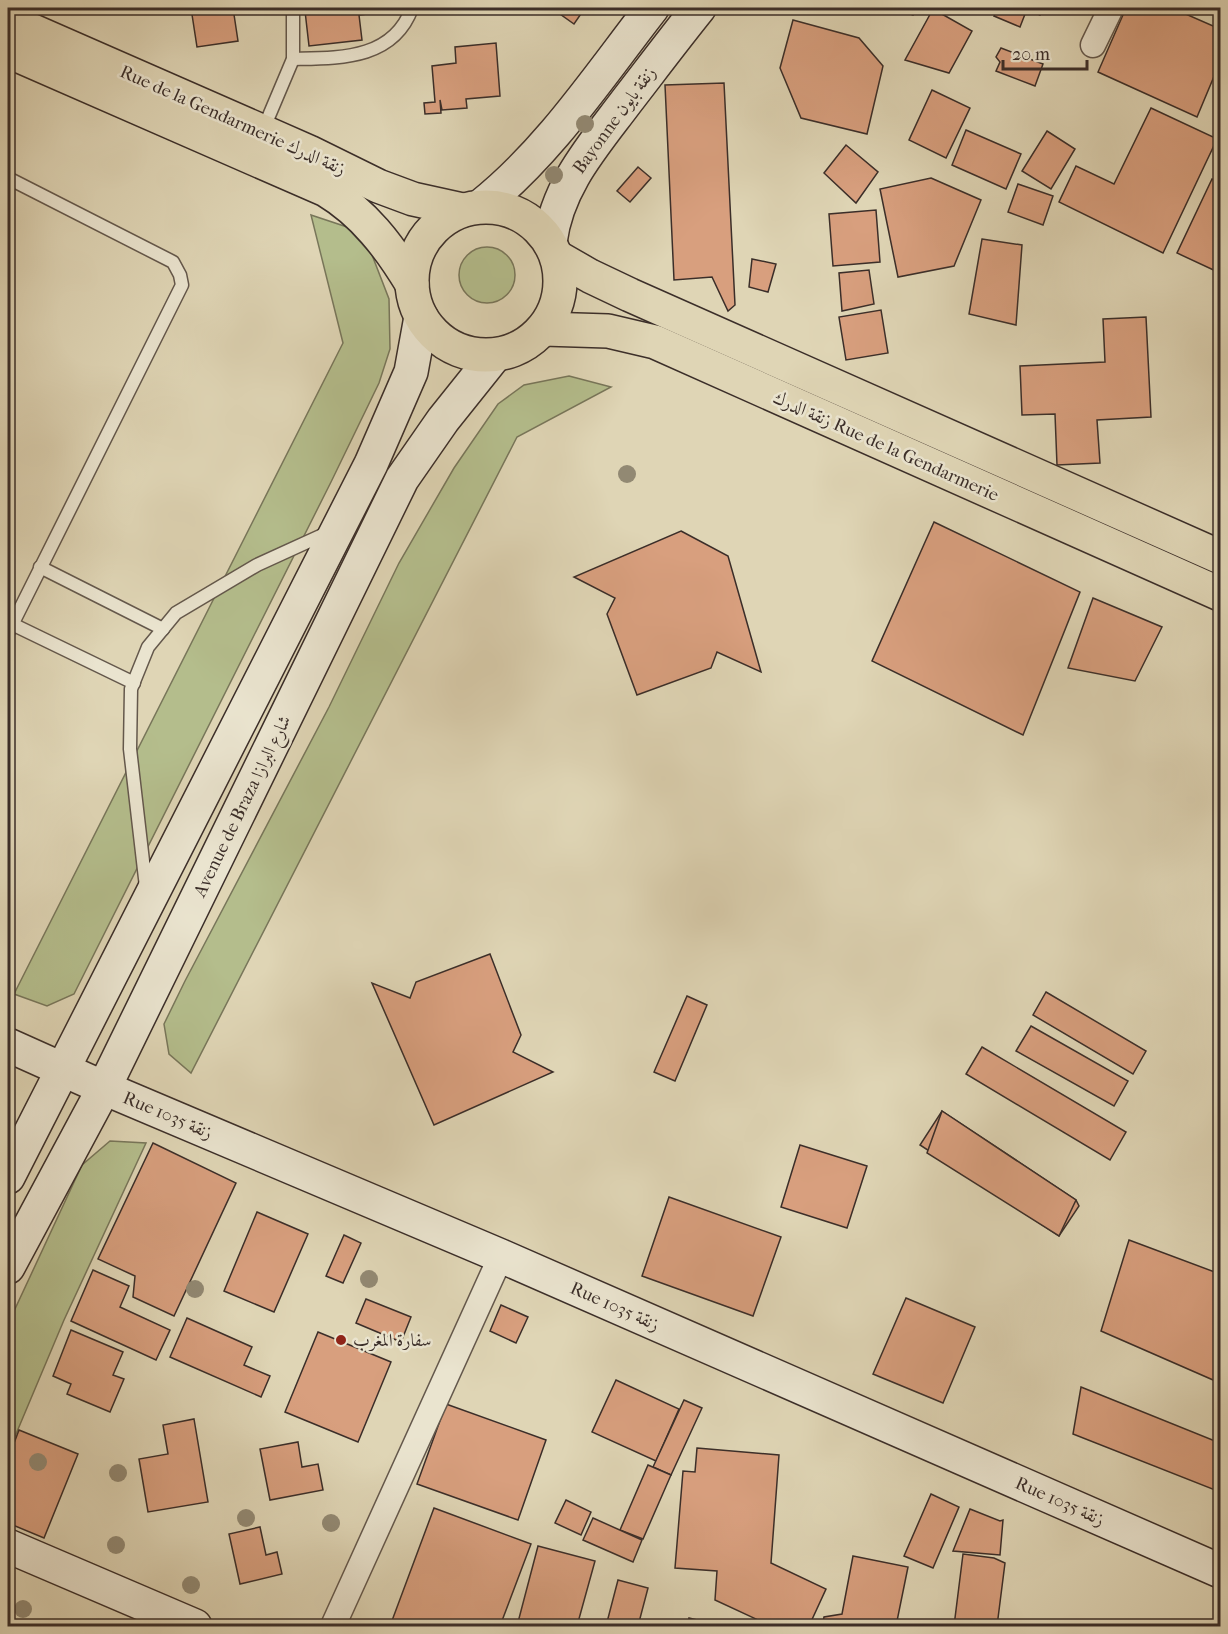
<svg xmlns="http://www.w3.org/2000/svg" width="1228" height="1634" font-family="'IM FELL French Canon',Amiri,serif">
	<rect width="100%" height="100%" fill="#dfd5b5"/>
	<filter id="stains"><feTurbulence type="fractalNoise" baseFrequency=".00333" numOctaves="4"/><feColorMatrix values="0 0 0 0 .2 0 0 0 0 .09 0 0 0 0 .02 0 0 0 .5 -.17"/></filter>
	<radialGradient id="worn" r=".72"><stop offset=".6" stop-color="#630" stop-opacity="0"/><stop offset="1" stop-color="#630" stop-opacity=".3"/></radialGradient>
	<g fill="#b4bd8c" stroke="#78765a" stroke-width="1.5">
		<polygon points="311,215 347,227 372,255 389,299 390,349 379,383 331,482 74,994 47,1006 14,994 343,343"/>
		<circle cx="487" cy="275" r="28"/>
		<polygon points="569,376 611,387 517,437 191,1073 169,1054 164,1024 185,981 329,707 399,563 454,468 498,404 524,385"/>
		<polygon points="110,1141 146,1143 64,1320 8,1453 8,1324 82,1165"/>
	</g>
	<g fill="#d89f7e" stroke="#3b2e29" stroke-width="1.5">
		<polygon points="191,8 233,8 238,41 197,47"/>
		<polygon points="318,8 366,8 367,14 359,15 362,40 309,46 305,11 318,10"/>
		<polygon points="564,8 585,8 574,24 560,14"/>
		<polygon points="895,8 916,8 913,15"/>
		<polygon points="998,8 1044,8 1040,15 1027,9 1020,27 994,16"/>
		<polygon points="1126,8 1172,8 1220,29 1220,62 1197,117 1098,72"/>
		<polygon points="933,9 972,31 949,73 905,60"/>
		<polygon points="793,20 859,38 883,66 867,134 801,118 780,68"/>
		<polygon points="496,43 500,96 466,99 467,108 442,110 440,100 441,113 425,114 424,103 435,102 432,66 456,63 455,47"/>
		<polygon points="1001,48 1043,64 1035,86 996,71 1000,62 996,57"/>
		<polygon points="724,83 735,305 728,311 712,277 674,280 665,85"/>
		<polygon points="932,90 970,108 946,158 909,140"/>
		<polygon points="1151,108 1215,138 1218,137 1163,253 1059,202 1076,166 1114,184"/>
		<polygon points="966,130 1021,154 1006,189 952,165"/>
		<polygon points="1047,131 1075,149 1051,189 1022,171"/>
		<polygon points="846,145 878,172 856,203 824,173"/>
		<polygon points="638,167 651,178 630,202 617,191"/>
		<polygon points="931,178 981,200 954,266 898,277 880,189"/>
		<polygon points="1212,179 1220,183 1220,273 1177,253"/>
		<polygon points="1018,184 1053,196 1043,225 1008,212"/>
		<polygon points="876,210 880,262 833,266 829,214"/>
		<polygon points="982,239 1022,245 1016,325 969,314"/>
		<polygon points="752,259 776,264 768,292 749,287"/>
		<polygon points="869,270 874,304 842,311 839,273"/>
		<polygon points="881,310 888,353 846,360 839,317"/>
		<polygon points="1146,317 1151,417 1097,420 1100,463 1057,465 1055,414 1022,415 1020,366 1105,362 1103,319"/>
		<polygon points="934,522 1080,592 1023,735 872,661"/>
		<polygon points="681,531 728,556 761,672 717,652 711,668 637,695 607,614 615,598 574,577"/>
		<polygon points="1093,598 1162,627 1135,681 1068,668"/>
		<polygon points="490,954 521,1035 513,1052 553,1072 434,1125 372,983 410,998 416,982"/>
		<polygon points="1046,992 1146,1051 1133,1074 1033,1015"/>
		<polygon points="687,996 707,1005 675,1081 654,1072"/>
		<polygon points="1031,1026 1128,1081 1114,1106 1016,1051"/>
		<polygon points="982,1047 1126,1132 1110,1160 966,1074"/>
		<polygon points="942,1111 1076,1200 1079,1206 1059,1236 920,1145"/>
		<polygon points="942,1111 1076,1200 1059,1236 927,1153"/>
		<polygon points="153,1143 236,1183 174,1316 133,1297 135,1276 98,1259"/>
		<polygon points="800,1145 867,1166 847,1228 781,1207"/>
		<polygon points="669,1197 781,1237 753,1316 642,1276"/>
		<polygon points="257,1212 308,1234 274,1312 224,1291"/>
		<polygon points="344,1235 361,1243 343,1283 326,1276"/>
		<polygon points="1129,1240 1220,1274 1220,1383 1101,1331"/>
		<polygon points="93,1270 129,1286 120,1307 170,1330 156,1360 71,1321"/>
		<polygon points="906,1298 975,1327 943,1403 873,1374"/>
		<polygon points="366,1299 411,1317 401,1342 356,1323"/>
		<polygon points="501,1305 528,1317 516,1343 490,1331"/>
		<polygon points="187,1318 252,1347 244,1365 270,1376 261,1397 170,1357"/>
		<polygon points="71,1330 123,1352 113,1375 124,1379 110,1412 67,1394 71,1384 53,1376"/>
		<polygon points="318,1332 391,1362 358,1442 285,1412"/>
		<polygon points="616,1380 679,1409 656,1461 592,1432"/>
		<polygon points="1081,1387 1220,1443 1220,1492 1073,1434"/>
		<polygon points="684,1400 702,1408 671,1475 653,1467"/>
		<polygon points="446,1404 546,1440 518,1520 417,1484"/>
		<polygon points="194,1419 208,1502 148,1512 139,1459 168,1454 163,1425"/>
		<polygon points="19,1430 78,1454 44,1538 8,1523 8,1459"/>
		<polygon points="298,1442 302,1467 318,1464 323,1490 270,1500 260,1449"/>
		<polygon points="697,1448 779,1455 771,1563 826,1589 809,1626 771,1626 715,1600 717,1571 675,1568 683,1471 695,1472"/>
		<polygon points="648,1465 671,1475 643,1539 620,1530"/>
		<polygon points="931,1494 959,1507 933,1568 904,1556"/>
		<polygon points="566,1500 591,1512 581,1535 555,1523"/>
		<polygon points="434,1508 531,1544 500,1626 390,1626"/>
		<polygon points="970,1509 1000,1521 1003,1520 1000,1555 953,1551"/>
		<polygon points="593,1518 642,1540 633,1562 583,1540"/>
		<polygon points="260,1527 266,1555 277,1552 282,1574 240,1584 229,1534"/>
		<polygon points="538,1546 595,1561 577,1626 517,1626"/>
		<polygon points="963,1554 994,1558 1005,1563 997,1626 954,1626"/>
		<polygon points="853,1556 908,1567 896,1626 822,1626 824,1617 842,1614"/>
		<polygon points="618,1580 648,1588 638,1626 606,1626"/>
		<polygon points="689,1618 722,1626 687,1626"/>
	</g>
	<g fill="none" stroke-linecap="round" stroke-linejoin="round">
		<g stroke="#64584c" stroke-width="15">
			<g id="lane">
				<path d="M 293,59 C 339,58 393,60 412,8"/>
				<polyline points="263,130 293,59 293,8"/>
				<polyline points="8,178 173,262 180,275 182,285 8,633"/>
				<polyline points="40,567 163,629"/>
				<polyline points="12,624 134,683"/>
				<polyline points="146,887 130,749 131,689 148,647 176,613 257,565 327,533"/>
			</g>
		</g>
		<g stroke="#64584c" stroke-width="27">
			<g id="street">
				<polyline points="1093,45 1111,8"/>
				<polyline points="333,1626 501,1256"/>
			</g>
		</g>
		<g stroke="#3b2e29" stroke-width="36">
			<g id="secondary">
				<path d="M 481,206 C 549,152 599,76 652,8"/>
				<path d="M 550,242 C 557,186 593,146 626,102 C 650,71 674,39 699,8"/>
				<polyline points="8,1045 104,1088 501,1256 1220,1571"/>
				<polyline points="8,1177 371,464 411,372 421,317"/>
				<polyline points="8,1267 104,1088 402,479 443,420 495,355"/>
				<polyline points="8,1546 195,1626"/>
			</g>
		</g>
		<g stroke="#3b2e29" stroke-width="36">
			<g id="primary">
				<polyline points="8,20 309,152 378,186 413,199 463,210"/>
				<path d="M 8,51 L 326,190 C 364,213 389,246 412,284"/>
				<circle cx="486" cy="281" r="74"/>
				<polyline points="557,257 590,276 630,295 1220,557"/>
				<polyline points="544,329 608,331 655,342 1220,594"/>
			</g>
		</g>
		<use href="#lane" stroke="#eae4cf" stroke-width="12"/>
		<use href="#street" stroke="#eae4cf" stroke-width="24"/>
		<use href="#secondary" stroke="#eae4cf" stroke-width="33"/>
		<use href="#primary" stroke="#dfd5b5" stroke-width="33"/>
	</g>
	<g fill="#928973">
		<circle cx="585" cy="124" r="9"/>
		<circle cx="554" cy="175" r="9"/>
		<circle cx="627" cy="474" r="9"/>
		<circle cx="369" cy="1279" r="9"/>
		<circle cx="195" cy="1289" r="9"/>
		<circle cx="38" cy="1462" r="9"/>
		<circle cx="118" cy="1473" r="9"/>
		<circle cx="246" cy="1518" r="9"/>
		<circle cx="331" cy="1523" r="9"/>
		<circle cx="116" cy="1545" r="9"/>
		<circle cx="191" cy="1585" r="9"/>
		<circle cx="23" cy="1609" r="9"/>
	</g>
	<circle fill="#8f2418" stroke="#eae4cf" stroke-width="2" cx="341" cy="1340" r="6"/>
	<g text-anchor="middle" stroke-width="5" stroke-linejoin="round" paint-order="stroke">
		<g font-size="18" fill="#3b2e29" stroke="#eae4cf">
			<text transform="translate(233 120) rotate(24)" y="6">Rue de la Gendarmerie زنقة الدرك</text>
			<text transform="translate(614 120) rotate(-54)" y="6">Bayonne زنقة بايون</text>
			<text transform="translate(886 446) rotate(24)" y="6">زنقة الدرك Rue de la Gendarmerie</text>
			<text transform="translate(242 806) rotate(-64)" y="6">Avenue de Braza شارع البرازا</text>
			<text transform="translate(168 1115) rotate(23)" y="6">Rue 1035 زنقة</text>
			<text transform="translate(615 1306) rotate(24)" y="6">Rue 1035 زنقة</text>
			<text transform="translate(1060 1501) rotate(24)" y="6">Rue 1035 زنقة</text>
		</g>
		<g font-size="18" fill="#3b2e29" stroke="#eae4cf" text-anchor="start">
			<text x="353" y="1346">سفارة المغرب</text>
		</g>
	</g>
	<rect width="1228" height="1634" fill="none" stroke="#dfd5b5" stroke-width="30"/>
	<rect x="9" y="9" width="1210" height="1616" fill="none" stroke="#3b2e29" stroke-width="3"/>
	<rect x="15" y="15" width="1198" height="1604" fill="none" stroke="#3b2e29" stroke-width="1.5"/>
	<path d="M1003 60v9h84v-9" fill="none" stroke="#3b2e29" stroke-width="3"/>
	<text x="1012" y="60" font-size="18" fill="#3b2e29" stroke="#eae4cf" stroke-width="4.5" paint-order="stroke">20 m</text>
	<rect width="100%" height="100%" filter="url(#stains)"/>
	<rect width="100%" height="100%" fill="url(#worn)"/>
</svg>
